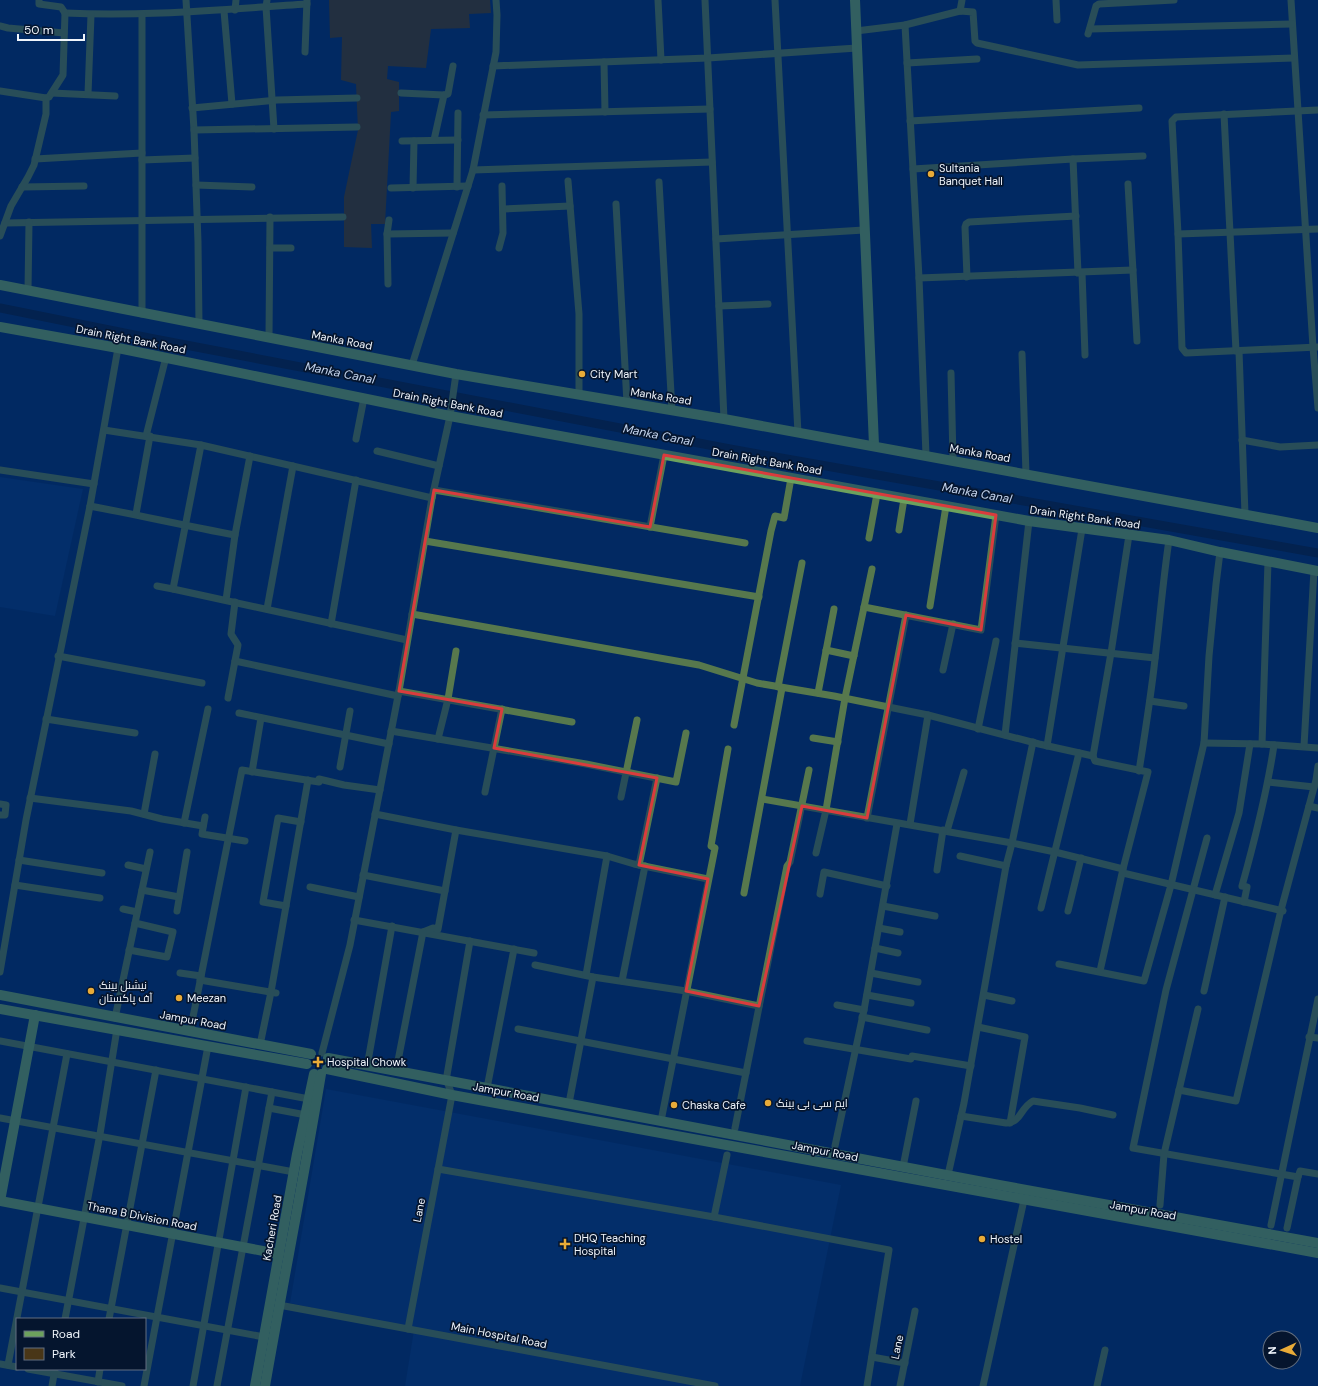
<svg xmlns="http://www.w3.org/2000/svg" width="1318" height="1386" font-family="'DM Sans',Cairo,sans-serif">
	<rect width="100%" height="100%" fill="#022962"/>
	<g fill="#053373">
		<polygon points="0,477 83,489 55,616 0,607"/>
		<polygon points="326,1089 841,1185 800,1386 405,1386 414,1330 290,1303"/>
	</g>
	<polygon fill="#493617" points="329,0 490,0 491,13 469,14 470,28 431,29 426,68 388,66 387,79 399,82 399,111 391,112 385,224 371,224 372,248 344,247 344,197 358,130 356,84 341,80 342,37 330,38"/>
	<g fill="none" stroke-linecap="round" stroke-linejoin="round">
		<polyline stroke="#051938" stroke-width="9" points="0,308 149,338 730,449 1318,553"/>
		<g stroke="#57784d" stroke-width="7">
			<polyline points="186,0 194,130 198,242 199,324"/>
			<polyline points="267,0 266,7 274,129"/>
			<polyline points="658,0 661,60"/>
			<polyline points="705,0 724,419"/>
			<polyline points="775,0 798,433"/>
			<polyline points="1056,0 1057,20"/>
			<polyline points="1291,0 1313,347 1318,408"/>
			<polyline points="235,10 236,0"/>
			<polyline points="224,11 232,104"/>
			<polyline points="960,11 962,0"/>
			<path d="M 65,13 C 146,17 226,9 307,4"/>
			<polyline points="905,25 919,278 926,455"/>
			<polyline points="0,26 8,28 64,33"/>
			<polyline points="1090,29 1292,24"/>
			<polyline points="856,31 905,25 960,11 973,12 975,41 977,43 1078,65 1294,58"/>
			<polyline points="1088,34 1096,6 1099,4 1174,0"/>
			<polyline points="305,52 307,0"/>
			<polyline points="604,62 605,112"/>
			<polyline points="907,63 977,59"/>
			<polyline points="493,66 708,58 857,48"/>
			<polyline points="0,91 46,98 49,97 63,75 65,13 61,7 39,4 39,0"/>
			<polyline points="52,93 115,96"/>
			<polyline points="401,93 444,95"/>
			<polyline points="88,94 91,15"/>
			<polyline points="192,108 277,100 357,98"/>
			<polyline points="1318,110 1176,117 1172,121 1178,234 1182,348 1186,353 1318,347"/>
			<polyline points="1224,114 1236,351"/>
			<polyline points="483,115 710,109"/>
			<polyline points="910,121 1139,108"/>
			<polyline points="194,130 357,127"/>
			<polyline points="434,140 444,95 448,94 453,66"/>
			<polyline points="402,141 458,140"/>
			<polyline points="35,159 142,153"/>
			<polyline points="1073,159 1078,273"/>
			<polyline points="142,160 195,158"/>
			<polyline points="913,169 1073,159 1143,156"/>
			<polyline points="473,170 712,162"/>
			<polyline points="568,181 579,314 579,395"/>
			<polyline points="659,182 672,411"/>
			<polyline points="1128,184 1137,341"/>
			<polyline points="196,185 252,187"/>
			<polyline points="22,187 84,186"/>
			<polyline points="457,187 458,113"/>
			<polyline points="391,188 468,186"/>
			<polyline points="413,188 414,141"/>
			<polyline points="616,204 627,403"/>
			<polyline points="503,209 570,206"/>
			<polyline points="5,223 343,217"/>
			<polyline points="387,234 453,233"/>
			<polyline points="1178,234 1318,229"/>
			<polyline points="0,236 11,206 28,177 34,165 46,114 46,98"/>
			<polyline points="716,239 864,230"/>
			<polyline points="270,248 291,248"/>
			<polyline points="499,248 503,233 502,186"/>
			<polyline points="1082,273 1085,355"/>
			<polyline points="967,277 965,227 966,224 969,222 1076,216"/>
			<polyline points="919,278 1133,270"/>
			<polyline points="388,284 387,234 389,220"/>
			<polyline points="28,291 29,222"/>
			<polyline points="719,306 768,304"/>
			<polyline points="142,314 142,15"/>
			<polyline points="269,338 270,217"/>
			<polyline points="1239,351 1245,514"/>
			<polyline points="1022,354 1026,474"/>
			<polyline points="412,365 473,170 496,52 497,15 496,0"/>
			<polyline points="951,373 953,460"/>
			<polyline points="104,430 201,445 432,498"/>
			<polyline points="146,436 166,357"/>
			<polyline points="356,439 364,398"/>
			<polyline points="1242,440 1280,447 1318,445"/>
			<polyline points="201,445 173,589 407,640"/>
			<polyline points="377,451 439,466"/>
			<polyline points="0,470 94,484"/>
			<polyline points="434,490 745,543"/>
			<path d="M 90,506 C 138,515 186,526 235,535"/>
			<polyline points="136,514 150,436"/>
			<polyline points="650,527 664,455"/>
			<polyline points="899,530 904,499"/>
			<polyline points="869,538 877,494"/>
			<polyline points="425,541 759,597"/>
			<polyline points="157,586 173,589"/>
			<polyline points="226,600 235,535 250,456"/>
			<polyline points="930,606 946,506"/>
			<polyline points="864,607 981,630 996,515"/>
			<polyline points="267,609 293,466"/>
			<polyline points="412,614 699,665 757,683 834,696 928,715 1039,744 1093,756"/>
			<polyline points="331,624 356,480"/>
			<polyline points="1015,643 1155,658"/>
			<polyline points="826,650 854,656"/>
			<polyline points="58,656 202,683"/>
			<polyline points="235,661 398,696"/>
			<polyline points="943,670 953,624"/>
			<polyline points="778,687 802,563"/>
			<polyline points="399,691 572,722"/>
			<polyline points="818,693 834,609"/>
			<polyline points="228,698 238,645 231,634 235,602"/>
			<polyline points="1150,701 1184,706"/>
			<polyline points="239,713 389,744"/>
			<polyline points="46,719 135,733"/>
			<polyline points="734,725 771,531 775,516 784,518 791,478"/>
			<polyline points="978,729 996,641"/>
			<polyline points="391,731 586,764 676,782 686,733"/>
			<polyline points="1005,735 1029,521"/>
			<polyline points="813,738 838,742"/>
			<polyline points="438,739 448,699 456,651"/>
			<polyline points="1204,743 1262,744 1318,748"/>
			<polyline points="1262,744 1268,562"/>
			<polyline points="1047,746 1082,529"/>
			<polyline points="1304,746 1314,570"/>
			<polyline points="340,767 350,711"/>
			<path d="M 1139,771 C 1145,733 1151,696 1155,659 C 1160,619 1163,580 1169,540"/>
			<polyline points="252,772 261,718"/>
			<polyline points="1268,782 1314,787"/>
			<polyline points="485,792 502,709"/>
			<polyline points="621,797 637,720"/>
			<polyline points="30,798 131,811 162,819 203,826"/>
			<polyline points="762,799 1012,843 1055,852 1123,869"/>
			<polyline points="0,804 6,805 5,815 0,815"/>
			<polyline points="1309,806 1318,808"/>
			<polyline points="144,814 155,754"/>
			<polyline points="375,814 456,830 607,856 634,864 708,879"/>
			<polyline points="205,817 202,834 245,841"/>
			<polyline points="867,818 906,615"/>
			<polyline points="184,823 208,709"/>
			<polyline points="910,824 928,715"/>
			<polyline points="947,831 964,772"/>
			<polyline points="1207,838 1166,990 1133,1148 1298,1177 1287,1228"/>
			<polyline points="816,853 826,810 845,698 872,569"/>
			<polyline points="960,856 1006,866"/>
			<polyline points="19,860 102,873"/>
			<polyline points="128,865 146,869"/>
			<polyline points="639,865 657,778"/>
			<polyline points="937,870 943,830"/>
			<polyline points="1123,873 1283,911"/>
			<polyline points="363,875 445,891"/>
			<polyline points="15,885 100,898"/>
			<polyline points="310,887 359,897"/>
			<polyline points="142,890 179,897"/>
			<polyline points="744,893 782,688"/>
			<polyline points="820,894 824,872 887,886"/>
			<polyline points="1215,895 1239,813 1250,744"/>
			<path d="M 1244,902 L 1247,887 L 1242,886 C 1255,839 1267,793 1274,745"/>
			<polyline points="286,906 263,902 278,818 301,822"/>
			<polyline points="883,906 935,916"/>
			<polyline points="1041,908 1079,753"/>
			<polyline points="123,909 137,912"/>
			<polyline points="177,911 187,852"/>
			<polyline points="1068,911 1081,858"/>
			<polyline points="354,920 534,953"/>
			<polyline points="879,928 900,932"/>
			<polyline points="423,932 433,928 438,929 456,830"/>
			<polyline points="875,948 898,953"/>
			<polyline points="129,950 167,957 173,932 135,923"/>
			<polyline points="1059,964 1144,981 1171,885 1204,743 1209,656 1216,584 1220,552"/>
			<polyline points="535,965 593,977 686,991 759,1006"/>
			<polyline points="1100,971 1123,869 1148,772 1095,761 1093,756 1111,653 1129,535"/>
			<polyline points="0,972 26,820 90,506 118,348"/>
			<polyline points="180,973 201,976"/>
			<polyline points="871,973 918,982"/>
			<polyline points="586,975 607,856"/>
			<polyline points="200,980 276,993"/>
			<polyline points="622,981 645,866"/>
			<polyline points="1204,991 1225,897"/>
			<polyline points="867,995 911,1003"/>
			<polyline points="984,995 1012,1001"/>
			<polyline points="837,1005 864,1010"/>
			<polyline points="862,1017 927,1030"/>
			<polyline points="115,1018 150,852"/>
			<polyline points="978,1027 1025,1037 1010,1123"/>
			<polyline points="518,1029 746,1073"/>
			<polyline points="190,1032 242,770 319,782 319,779 344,785 380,790"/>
			<polyline points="1309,1037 1318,1038"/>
			<polyline points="0,1041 309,1099"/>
			<polyline points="807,1041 911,1059 912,1056 971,1066"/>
			<polyline points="260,1045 271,992 308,780"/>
			<polyline points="322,1053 350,945 399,691 432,498 450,416 456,374"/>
			<polyline points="368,1061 392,926"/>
			<polyline points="396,1071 423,932"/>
			<polyline points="487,1088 514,949"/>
			<polyline points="1179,1090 1236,1101 1281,910 1316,780 1318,766"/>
			<polyline points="570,1098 593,977"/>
			<polyline points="269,1108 306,1115"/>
			<polyline points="662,1116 715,848 711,846 728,749"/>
			<path d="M 961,1116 L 1006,1123 C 1022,1122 1019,1109 1033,1101 L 1080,1108 L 1113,1115"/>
			<polyline points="0,1118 294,1172"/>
			<polyline points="735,1128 787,866 790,862 809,770"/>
			<polyline points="835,1146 864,1010 897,824"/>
			<polyline points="903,1167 916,1101"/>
			<polyline points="438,1169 714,1217 889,1250 867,1386"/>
			<polyline points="948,1175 964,1103 1006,866 1012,843 1033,742"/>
			<polyline points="1298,1177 1300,1171 1318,1174"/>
			<polyline points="1160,1205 1164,1154 1198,1009"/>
			<polyline points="714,1217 727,1155"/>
			<polyline points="1271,1225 1318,999"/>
			<polyline points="0,1288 264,1337"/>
			<polyline points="279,1305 715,1386"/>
			<polyline points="65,1319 100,1134 117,1029"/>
			<polyline points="109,1319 156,1070"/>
			<polyline points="408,1329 452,1095 447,1081 447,1075 470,941"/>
			<polyline points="872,1357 905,1363"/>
			<polyline points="0,1364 17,1367"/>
			<polyline points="8,1365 67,1054"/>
			<polyline points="28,1369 122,1386"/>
			<polyline points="98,1382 100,1369"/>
			<polyline points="52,1386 55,1369"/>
			<polyline points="144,1386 208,1046"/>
			<polyline points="193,1386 246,1087"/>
			<polyline points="217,1386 272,1092"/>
			<polyline points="900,1386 915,1311"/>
			<polyline points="983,1386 1024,1200"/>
			<polyline points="1097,1386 1105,1350"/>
		</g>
		<g stroke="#6da15d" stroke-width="10">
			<polyline points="855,0 874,445"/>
			<polyline points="0,285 456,374 724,419 1318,528"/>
			<polyline points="0,327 118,348 450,416 1029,521 1169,540 1220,552 1318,571"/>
			<polyline points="0,995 311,1054"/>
			<polyline points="0,1009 307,1064"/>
			<polyline points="328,1058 999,1185 1318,1243"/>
			<polyline points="327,1069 452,1095 1318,1253"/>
			<polyline points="0,1201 279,1254"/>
			<polyline points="0,1201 35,1015"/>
			<polyline points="255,1386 297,1154 314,1074"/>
			<path d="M 265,1386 C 283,1282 304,1178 321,1074"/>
		</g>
	</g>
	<path d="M0 0H1318V1386H0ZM 664,455 L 996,515 L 981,630 L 906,615 L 867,818 L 802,806 L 759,1006 L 686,991 L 708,879 L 639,865 L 657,778 L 494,748 L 502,709 L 399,691 L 434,490 L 650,527 Z" fill="#022962" fill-opacity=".55" fill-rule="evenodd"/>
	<path fill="none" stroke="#d93c3d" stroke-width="3" stroke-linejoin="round" d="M 664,455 L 996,515 L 981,630 L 906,615 L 867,818 L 802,806 L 759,1006 L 686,991 L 708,879 L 639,865 L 657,778 L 494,748 L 502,709 L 399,691 L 434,490 L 650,527 Z"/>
	<g fill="#e9ab38" stroke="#05152e" stroke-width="1.5">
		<circle cx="931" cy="174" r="4"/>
		<circle cx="582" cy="374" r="4"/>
		<circle cx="91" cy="991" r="4"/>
		<circle cx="179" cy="998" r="4"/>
		<path d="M316 1056h4v4h4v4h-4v4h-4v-4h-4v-4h4z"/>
		<circle cx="768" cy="1103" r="4"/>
		<circle cx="674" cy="1105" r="4"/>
		<circle cx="982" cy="1239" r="4"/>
		<path d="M563 1238h4v4h4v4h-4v4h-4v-4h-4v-4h4z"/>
	</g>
	<g text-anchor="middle" stroke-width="3.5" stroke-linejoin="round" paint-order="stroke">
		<g font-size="11" fill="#f0f5fc" stroke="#05152e" text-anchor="start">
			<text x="939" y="172">Sultania<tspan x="939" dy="13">Banquet Hall</tspan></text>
			<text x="590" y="378">City Mart</text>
			<text x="99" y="989">نیشنل بینک<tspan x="99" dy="13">آف پاکستان</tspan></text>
			<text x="187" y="1002">Meezan</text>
			<text x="327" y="1066">Hospital Chowk</text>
			<text x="776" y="1107">ایم سی بی بینک</text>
			<text x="682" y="1109">Chaska Cafe</text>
			<text x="574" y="1242">DHQ Teaching<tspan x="574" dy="13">Hospital</tspan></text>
			<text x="990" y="1243">Hostel</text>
		</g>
		<g font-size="11" fill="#f0f5fc" stroke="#05152e">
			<text transform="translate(131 339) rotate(11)" y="4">Drain Right Bank Road</text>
			<text transform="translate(342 340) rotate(11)" y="4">Manka Road</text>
			<text transform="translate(661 396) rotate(9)" y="4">Manka Road</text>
			<text transform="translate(448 403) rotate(11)" y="4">Drain Right Bank Road</text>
			<text transform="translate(980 453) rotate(10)" y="4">Manka Road</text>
			<text transform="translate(767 461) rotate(10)" y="4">Drain Right Bank Road</text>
			<text transform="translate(1085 517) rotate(8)" y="4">Drain Right Bank Road</text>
			<text transform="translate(193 1020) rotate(10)" y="4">Jampur Road</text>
			<text transform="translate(506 1092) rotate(10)" y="4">Jampur Road</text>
			<text transform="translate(825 1151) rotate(11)" y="4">Jampur Road</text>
			<text transform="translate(419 1210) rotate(-79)" y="4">Lane</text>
			<text transform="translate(1143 1210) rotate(10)" y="4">Jampur Road</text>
			<text transform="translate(142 1216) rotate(11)" y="4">Thana B Division Road</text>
			<text transform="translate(272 1228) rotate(-80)" y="4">Kacheri Road</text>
			<text transform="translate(499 1335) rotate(11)" y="4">Main Hospital Road</text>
			<text transform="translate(897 1347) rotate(-78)" y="4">Lane</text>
		</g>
		<g font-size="12" font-style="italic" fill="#c5d5ee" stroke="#05152e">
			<text transform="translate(340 373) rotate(11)" y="4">Manka Canal</text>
			<text transform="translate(658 435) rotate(11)" y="4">Manka Canal</text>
			<text transform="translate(977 493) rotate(10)" y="4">Manka Canal</text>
		</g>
	</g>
	<rect x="16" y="1318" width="130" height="52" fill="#05152e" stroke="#636f80"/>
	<rect x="24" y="1331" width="20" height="6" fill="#6da15d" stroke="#636f80"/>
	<text x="52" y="1338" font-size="12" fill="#f0f5fc">Road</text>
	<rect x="24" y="1348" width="20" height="12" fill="#493617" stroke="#636f80"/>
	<text x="52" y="1358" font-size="12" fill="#f0f5fc">Park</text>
	<g transform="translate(1282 1350) rotate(267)"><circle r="19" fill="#05152e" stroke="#636f80"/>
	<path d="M0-3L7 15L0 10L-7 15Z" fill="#e9ab38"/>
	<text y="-6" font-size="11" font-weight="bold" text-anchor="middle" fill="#f0f5fc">N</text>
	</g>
	<path d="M18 34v6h66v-6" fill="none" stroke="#f0f5fc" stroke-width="2"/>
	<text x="24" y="34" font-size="12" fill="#f0f5fc" stroke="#05152e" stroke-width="3" paint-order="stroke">50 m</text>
</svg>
